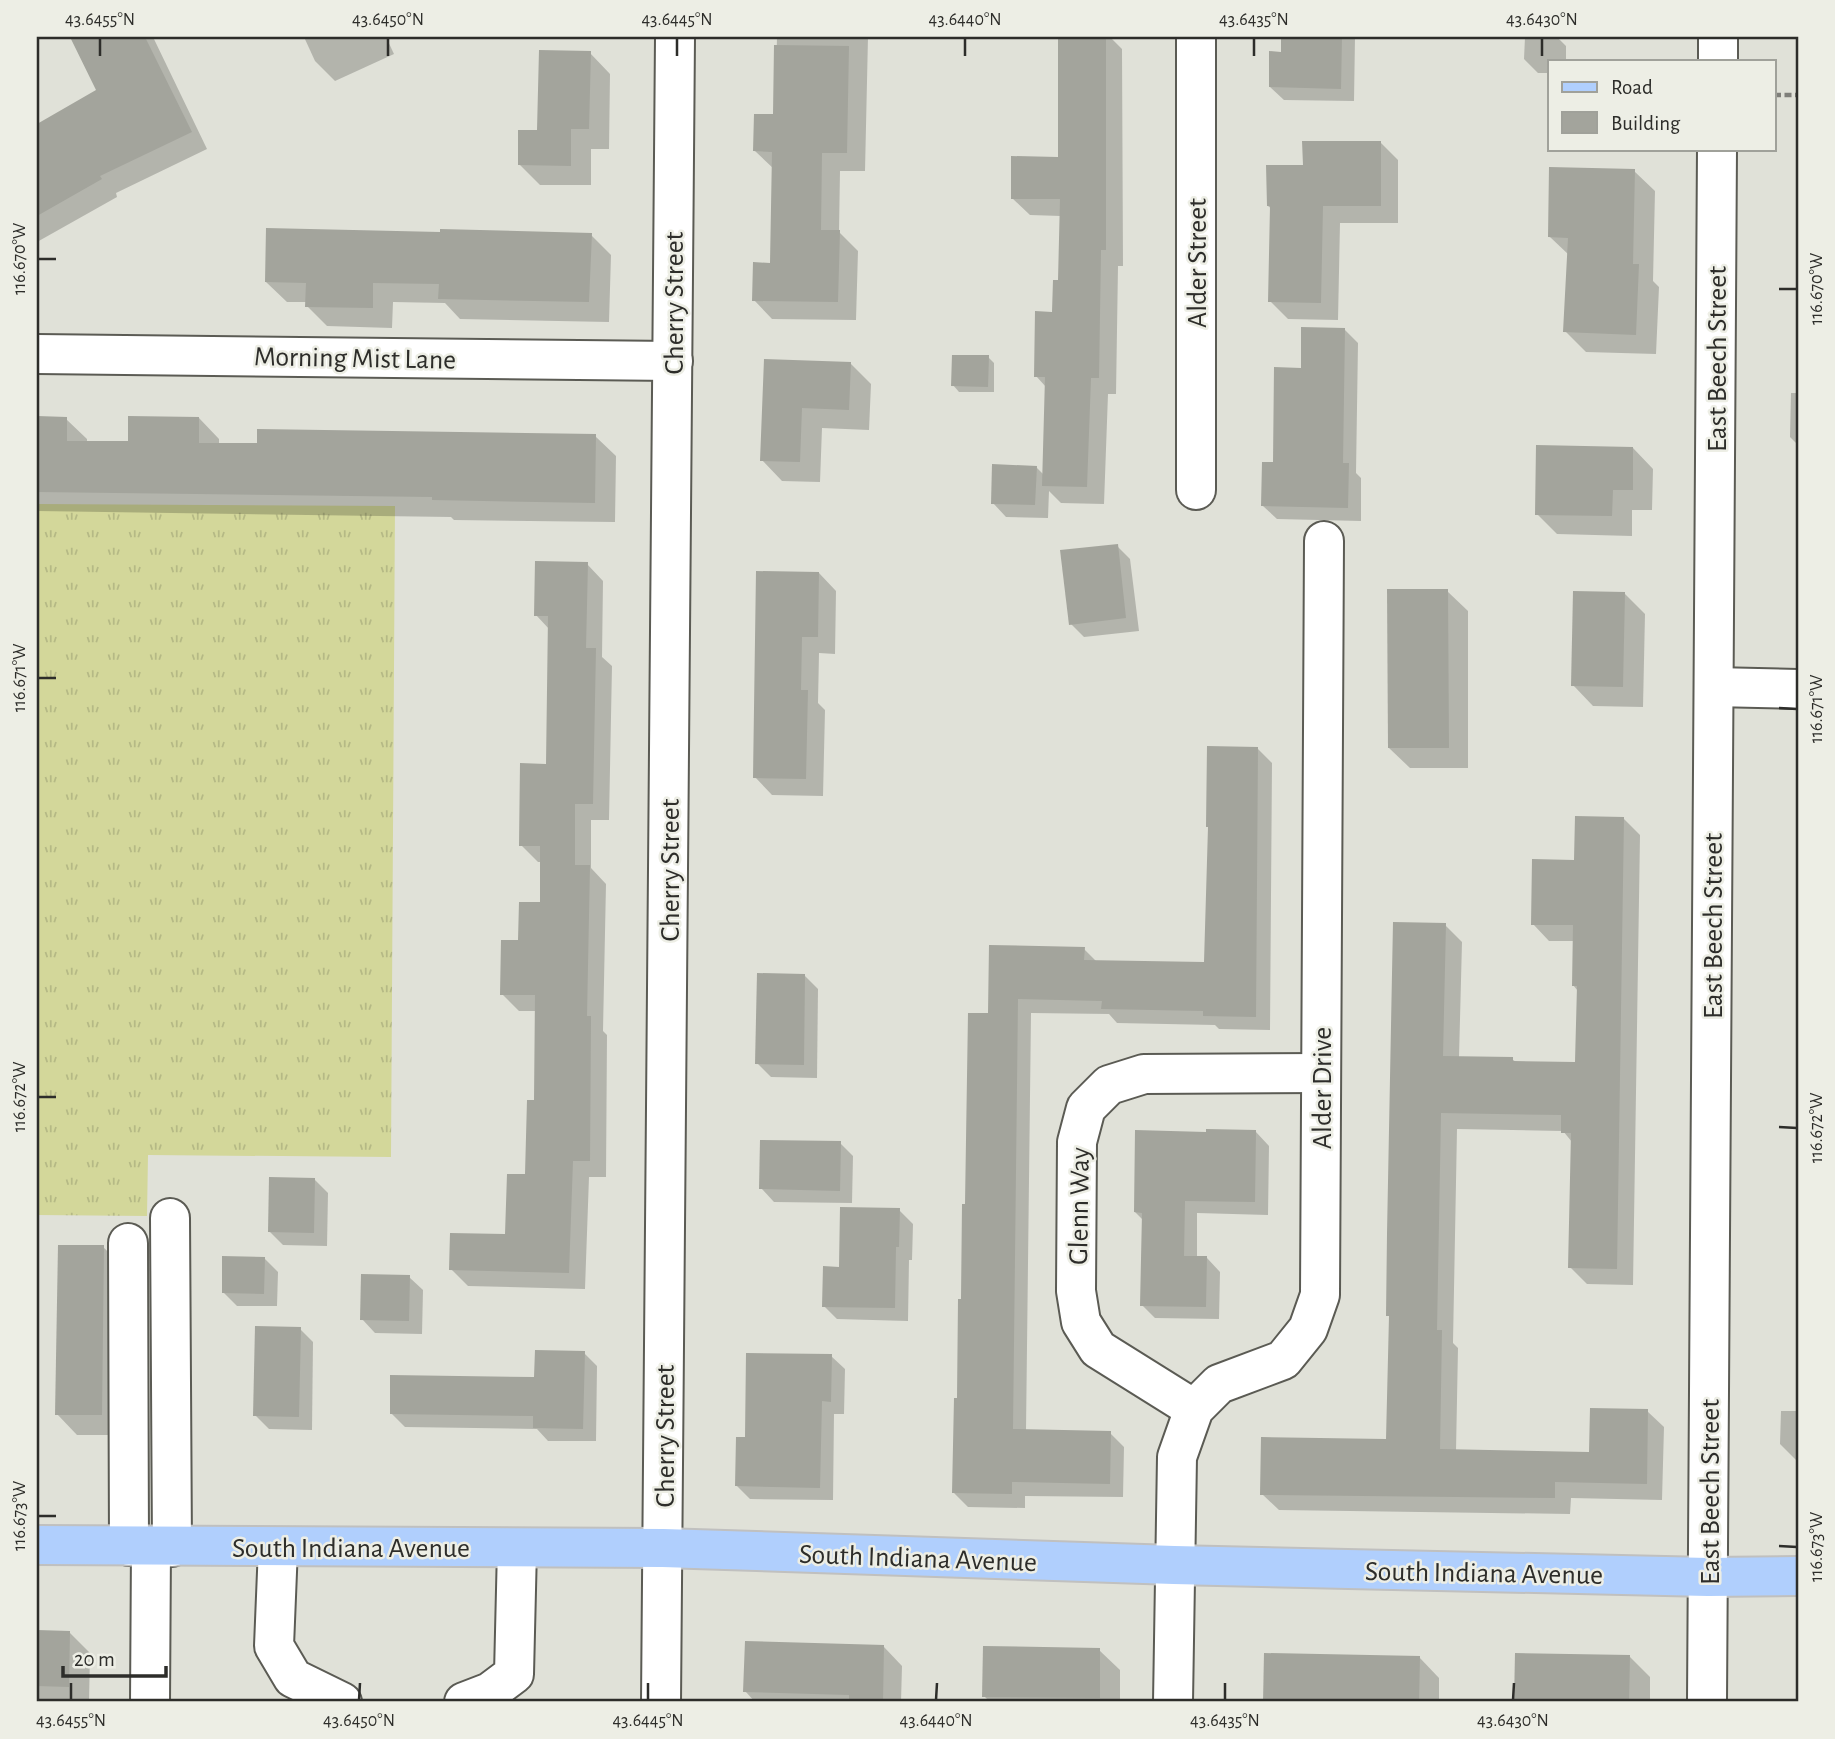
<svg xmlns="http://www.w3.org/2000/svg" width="1835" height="1739" font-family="'Alegreya Sans',sans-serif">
	<defs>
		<pattern id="grass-tufts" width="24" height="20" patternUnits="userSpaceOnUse" patternTransform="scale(1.75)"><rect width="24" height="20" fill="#d3d79a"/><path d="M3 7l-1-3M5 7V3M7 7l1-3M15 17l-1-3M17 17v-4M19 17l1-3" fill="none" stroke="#b5b985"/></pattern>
	</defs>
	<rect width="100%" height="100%" fill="#e0e1d8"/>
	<polygon fill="url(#grass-tufts)" points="37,504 395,506 391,1157 148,1155 147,1216 37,1215"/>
	<g fill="#0003">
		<polygon points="72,37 153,37 207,149 116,193 117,197 37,242 37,126 98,91"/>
		<polygon points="304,37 386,37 394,54 335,81 315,61"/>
		<polygon points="777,37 868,37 865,171 840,171 839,232 858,251 856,320 772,319 754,300 772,265 774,169 755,151 775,116"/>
		<polygon points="1060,37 1110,37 1122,49 1123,266 1118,266 1116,394 1108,394 1104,504 1061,503 1049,491 1048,518 1006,517 993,503 1036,467 1044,475 1046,387 1036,376 1054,313 1060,282 1061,216 1030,215 1012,198 1059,158"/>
		<polygon points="1283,37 1355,37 1354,101 1284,100 1270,87 1283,53"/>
		<polygon points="1525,37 1557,37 1566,46 1566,61 1596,61 1550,61 1550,111 1547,108 1547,73 1538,73 1524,59"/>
		<polygon points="590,53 610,74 609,149 591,149 591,185 540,185 519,164"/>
		<polygon points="1381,143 1398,160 1398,223 1340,223 1338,320 1288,319 1270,301 1272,209 1268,206 1304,166"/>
		<polygon points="1634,171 1655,191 1653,281 1659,287 1656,354 1586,352 1565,331 1569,255 1550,237"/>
		<polygon points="591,235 611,255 609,322 460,319 445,303 393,302 392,328 327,326 307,306 307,302 287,302 266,282"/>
		<polygon points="1345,330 1358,343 1356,473 1361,478 1361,521 1277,519 1263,506 1302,369"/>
		<polygon points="988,357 994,363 994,392 959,392 953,385"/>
		<polygon points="765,360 851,364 871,384 869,430 822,428 820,482 782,481 762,460"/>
		<polygon points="1791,393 1798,393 1798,445 1790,437"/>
		<polygon points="37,418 66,419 87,439 87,443 130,443 199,418 219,439 219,444 595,436 616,456 615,522 454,520 451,517 37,511"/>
		<polygon points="1633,448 1653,469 1652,510 1632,510 1632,536 1557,534 1537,514"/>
		<polygon points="1117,546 1130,559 1139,631 1084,637 1071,624"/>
		<polygon points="587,564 603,581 602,657 612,666 609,820 591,820 591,868 606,884 603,1031 607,1035 606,1177 589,1177 585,1289 468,1286 451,1269 507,1236 527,1176 536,1101 537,1011 519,1011 502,994 520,942 542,904 542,862 538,862 521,845 548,765 550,630 536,615"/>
		<polygon points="819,573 836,591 835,654 819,653 818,703 825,710 823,796 772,795 755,777"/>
		<polygon points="1447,591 1468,611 1468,768 1410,768 1389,748"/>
		<polygon points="1624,593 1645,614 1643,707 1593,706 1573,685"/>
		<polygon points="1258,749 1272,763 1270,1030 1219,1029 1215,1025 1117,1023 1109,1014 1031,1013 1026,1431 1110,1433 1124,1447 1123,1497 1025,1496 1025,1508 968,1507 954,1493 966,1205 990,1015 1084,949 1097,962 1206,964"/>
		<polygon points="1623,818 1640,835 1633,1285 1587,1284 1570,1267 1572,1142 1563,1131 1457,1129 1453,1343 1458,1348 1456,1451 1591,1453 1647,1411 1664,1427 1662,1500 1571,1498 1570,1514 1279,1510 1262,1494 1388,1441 1445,925 1462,942 1459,1058 1512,1059 1517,1063 1577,1064 1578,991 1573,985 1574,941 1549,941 1533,924 1576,862"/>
		<polygon points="805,976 818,989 817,1078 771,1077 757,1063"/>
		<polygon points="1256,1132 1269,1146 1268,1215 1197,1213 1197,1258 1207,1258 1220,1272 1219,1319 1155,1318 1142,1305 1143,1220 1135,1212"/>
		<polygon points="840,1143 853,1156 852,1203 774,1202 761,1188"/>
		<polygon points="314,1179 328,1193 327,1246 283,1245 269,1231"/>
		<polygon points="899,1210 913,1224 912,1260 909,1260 908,1321 837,1319 824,1306 841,1269"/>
		<polygon points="103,1247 124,1267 121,1435 77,1435 57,1414"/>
		<polygon points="264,1258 278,1272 277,1306 237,1306 223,1292"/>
		<polygon points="409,1277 423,1290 422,1334 375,1333 362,1319"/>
		<polygon points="300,1329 313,1342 312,1430 269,1429 255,1415"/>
		<polygon points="584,1353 597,1366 596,1441 548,1441 537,1429 405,1427 391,1413 536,1379"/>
		<polygon points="831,1356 845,1369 844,1414 834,1414 833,1500 750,1499 736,1485 747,1439"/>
		<polygon points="1781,1411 1798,1411 1798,1462 1780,1444"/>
		<polygon points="37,1632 70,1633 90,1653 89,1702 37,1702"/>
		<polygon points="884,1647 902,1666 901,1702 755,1702 745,1691"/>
		<polygon points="1099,1650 1120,1670 1120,1702 990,1702 984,1696"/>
		<polygon points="1266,1655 1419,1657 1439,1678 1439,1702 1265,1702"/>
		<polygon points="1517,1655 1630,1657 1650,1677 1650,1702 1516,1702"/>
	</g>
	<g fill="#a3a49c">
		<polygon points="70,37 145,37 192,132 100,176 102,179 37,216 37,124 96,90"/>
		<polygon points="1058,37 1106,37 1106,250 1101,250 1099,378 1091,378 1087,487 1042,486 1045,377 1034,377 1035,311 1052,312 1053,280 1058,280 1060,199 1011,199 1011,156 1058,157"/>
		<polygon points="1281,37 1342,37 1341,89 1269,87 1269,51 1281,52"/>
		<polygon points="774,45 849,46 847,153 822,153 821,230 840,230 838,302 752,301 753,262 770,263 772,152 753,151 754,114 773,114"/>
		<polygon points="539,50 591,51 589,129 571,129 571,166 518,165 518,130 537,130"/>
		<polygon points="1302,141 1381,141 1381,206 1323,206 1321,303 1268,302 1270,206 1267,206 1266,165 1303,165"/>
		<polygon points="1549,167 1635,169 1633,264 1639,264 1636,335 1563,332 1568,238 1548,237"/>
		<polygon points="266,228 440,232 440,229 592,233 589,302 438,299 439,284 373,283 373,308 305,307 306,283 265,282"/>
		<polygon points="1301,327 1345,328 1343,463 1349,463 1348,508 1261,506 1262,462 1273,462 1274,367 1301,368"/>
		<polygon points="952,355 989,355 988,387 951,386"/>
		<polygon points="764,359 851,362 849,410 802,408 800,462 760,461"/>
		<polygon points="37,416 67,417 67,441 128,441 128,416 199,417 199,443 257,443 257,429 596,434 595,503 432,500 432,497 37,492"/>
		<polygon points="1536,445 1633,447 1633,490 1613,490 1612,516 1535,515"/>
		<polygon points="992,464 1037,466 1035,505 991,504"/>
		<polygon points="1118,544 1126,618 1069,625 1060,550"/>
		<polygon points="535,561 588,562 586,648 596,648 593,804 575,804 575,865 590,865 587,1016 591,1016 590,1161 573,1161 569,1273 449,1270 450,1233 505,1234 507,1174 525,1174 527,1100 534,1100 535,995 500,995 501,940 518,940 519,902 540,902 540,846 519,846 520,763 546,764 548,616 534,616"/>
		<polygon points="756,571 819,572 818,637 802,637 801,690 808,690 806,779 753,778"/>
		<polygon points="1387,589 1448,589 1449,748 1388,748"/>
		<polygon points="1573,591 1625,592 1623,687 1571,686"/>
		<polygon points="1207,746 1258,747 1256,1017 1203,1016 1203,1011 1101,1009 1102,1001 1018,999 1013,1429 1111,1431 1110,1484 1012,1482 1012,1494 952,1493 954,1398 957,1398 958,1299 961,1299 962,1204 965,1204 968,1013 988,1013 989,945 1085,947 1084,960 1204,962 1208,827 1206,827"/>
		<polygon points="1575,816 1624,817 1617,1269 1568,1268 1571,1133 1561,1133 1561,1115 1441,1113 1437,1330 1442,1330 1440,1449 1589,1452 1590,1408 1648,1409 1647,1484 1555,1482 1555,1498 1260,1495 1261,1437 1386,1439 1389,1316 1386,1316 1387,1234 1393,922 1446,923 1443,1056 1513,1057 1513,1061 1575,1062 1577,986 1572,986 1573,925 1531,925 1532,859 1574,860"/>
		<polygon points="757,973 805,974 804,1065 755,1064"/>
		<polygon points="1206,1129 1256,1130 1255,1202 1185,1201 1184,1256 1207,1256 1206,1307 1140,1306 1142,1213 1134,1212 1135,1130 1206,1132"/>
		<polygon points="760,1140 841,1141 840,1191 759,1189"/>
		<polygon points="269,1177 315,1178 314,1233 268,1232"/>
		<polygon points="840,1207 900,1208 899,1247 896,1247 895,1308 822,1307 823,1266 839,1267"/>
		<polygon points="58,1245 104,1245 102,1415 55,1415"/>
		<polygon points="222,1256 265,1257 264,1294 222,1293"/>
		<polygon points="361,1274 410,1275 409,1321 360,1320"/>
		<polygon points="255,1326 301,1327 299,1417 253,1416"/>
		<polygon points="535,1350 585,1351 583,1429 533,1428 533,1416 390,1414 390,1375 534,1377"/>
		<polygon points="746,1353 832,1354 831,1402 822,1401 820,1488 735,1486 736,1437 745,1437"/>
		<polygon points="37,1630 70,1631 69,1687 37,1686"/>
		<polygon points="745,1641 884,1645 883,1702 849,1702 849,1695 743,1692"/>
		<polygon points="983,1646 1100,1648 1100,1698 982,1697"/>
		<polygon points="1264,1653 1420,1656 1419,1702 1263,1702"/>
		<polygon points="1515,1653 1630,1655 1629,1702 1514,1702"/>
	</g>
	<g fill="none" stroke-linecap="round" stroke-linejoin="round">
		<g stroke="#5b5b54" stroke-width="42">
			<g id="minor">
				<polyline points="1196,37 1196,490"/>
				<polyline points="1718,61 1718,37"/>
				<polyline points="37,354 673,361"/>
				<polyline points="1714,687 1798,689"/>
				<polyline points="170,1218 172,1547"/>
				<polyline points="128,1243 129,1546"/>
				<polyline points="1194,1409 1098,1349 1081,1322 1076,1291 1077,1142 1086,1108 1109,1085 1144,1074 1321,1073"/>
				<polyline points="278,1547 274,1646 293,1678 342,1702"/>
				<polyline points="150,1702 151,1547"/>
				<polyline points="464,1702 490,1692 514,1674 517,1548"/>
				<polyline points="661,1702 675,37"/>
				<polyline points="1173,1702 1177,1457 1194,1409 1219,1384 1283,1360 1308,1329 1320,1295 1324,541"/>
				<polyline points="1707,1702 1717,149"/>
			</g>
		</g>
		<g stroke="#c0c0bf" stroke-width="42">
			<polyline id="major" points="37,1545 663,1548 1174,1565 1708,1577 1798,1576"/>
		</g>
		<polyline stroke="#7f7f7a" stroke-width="4.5" stroke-dasharray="7 3.5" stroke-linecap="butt" points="1774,95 1798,95"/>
		<use href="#minor" stroke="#fff" stroke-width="38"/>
		<use href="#major" stroke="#b0cffd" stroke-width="38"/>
	</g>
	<path fill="none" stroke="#2d2d2a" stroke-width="2.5" d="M 100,56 L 100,38M 388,56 L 388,38M 677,56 L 677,38M 965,56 L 965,38M 1254,56 L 1254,38M 1542,56 L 1542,38M 38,259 L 56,259M 1779,289 L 1797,289M 38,678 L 56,678M 1779,708 L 1797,709M 38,1097 L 56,1097M 1779,1127 L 1797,1128M 38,1516 L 56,1516M 1779,1546 L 1797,1547M 71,1700 L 71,1683M 359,1700 L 360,1683M 648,1700 L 648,1683M 936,1700 L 937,1683M 1225,1700 L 1225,1683M 1513,1700 L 1514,1683"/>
	<g text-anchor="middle" stroke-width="5" stroke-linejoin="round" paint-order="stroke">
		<g font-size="28" fill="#2d2d2a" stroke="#edeee5">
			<text transform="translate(1196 263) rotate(-90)" y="10">Alder Street</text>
			<text transform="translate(673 303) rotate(-90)" y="10">Cherry Street</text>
			<text transform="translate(355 357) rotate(1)" y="10">Morning Mist Lane</text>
			<text transform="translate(1716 359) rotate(-90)" y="10">East Beech Street</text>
			<text transform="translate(669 870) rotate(-90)" y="10">Cherry Street</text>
			<text transform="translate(1712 926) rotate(-90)" y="10">East Beech Street</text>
			<text transform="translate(1321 1088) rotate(-90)" y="10">Alder Drive</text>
			<text transform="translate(1078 1206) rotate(-89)" y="10">Glenn Way</text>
			<text transform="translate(664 1436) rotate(-90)" y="10">Cherry Street</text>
			<text transform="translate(1709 1492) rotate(-90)" y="10">East Beech Street</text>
			<text x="351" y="1557">South Indiana Avenue</text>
			<text transform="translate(918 1557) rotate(2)" y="10">South Indiana Avenue</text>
			<text transform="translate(1484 1572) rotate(1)" y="10">South Indiana Avenue</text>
		</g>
	</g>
	<rect width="1835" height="1739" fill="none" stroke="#edeee5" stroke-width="77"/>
	<rect x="1548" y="60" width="228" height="91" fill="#edeee5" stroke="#a0a19a" stroke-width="2"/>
	<rect x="1562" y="82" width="35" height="10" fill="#b0cffd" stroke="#a0a19a" stroke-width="2"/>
	<text x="1611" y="94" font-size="21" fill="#2d2d2a">Road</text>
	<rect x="1562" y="112" width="35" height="21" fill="#a3a49c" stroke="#a0a19a" stroke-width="2"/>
	<text x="1611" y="130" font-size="21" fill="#2d2d2a">Building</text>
	<path d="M63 1666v10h103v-10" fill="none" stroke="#2d2d2a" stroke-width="3.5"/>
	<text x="74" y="1666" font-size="21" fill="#2d2d2a" stroke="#edeee5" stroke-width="5" paint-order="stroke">20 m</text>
	<rect x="38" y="38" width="1759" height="1662" fill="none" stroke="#2d2d2a" stroke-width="2.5"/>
	<g font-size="18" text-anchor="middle" fill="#2d2d2a">
		<text x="100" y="25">43.6455°N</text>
		<text x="388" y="25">43.6450°N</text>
		<text x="677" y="25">43.6445°N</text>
		<text x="965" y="25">43.6440°N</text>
		<text x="1254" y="25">43.6435°N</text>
		<text x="1542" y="25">43.6430°N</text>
		<text transform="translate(19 259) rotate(-90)" y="6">116.670°W</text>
		<text transform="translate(1816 289) rotate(-90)" y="6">116.670°W</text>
		<text transform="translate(19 678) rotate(-90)" y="6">116.671°W</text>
		<text transform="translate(1816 709) rotate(-90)" y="6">116.671°W</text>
		<text transform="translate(19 1097) rotate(-90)" y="6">116.672°W</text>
		<text transform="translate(1816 1128) rotate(-90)" y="6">116.672°W</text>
		<text transform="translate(19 1516) rotate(-90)" y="6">116.673°W</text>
		<text transform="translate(1816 1547) rotate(-90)" y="6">116.673°W</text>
		<text x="71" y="1726">43.6455°N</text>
		<text x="359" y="1726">43.6450°N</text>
		<text x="648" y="1726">43.6445°N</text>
		<text x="936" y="1726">43.6440°N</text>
		<text x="1225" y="1726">43.6435°N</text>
		<text x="1513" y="1726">43.6430°N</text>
	</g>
</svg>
